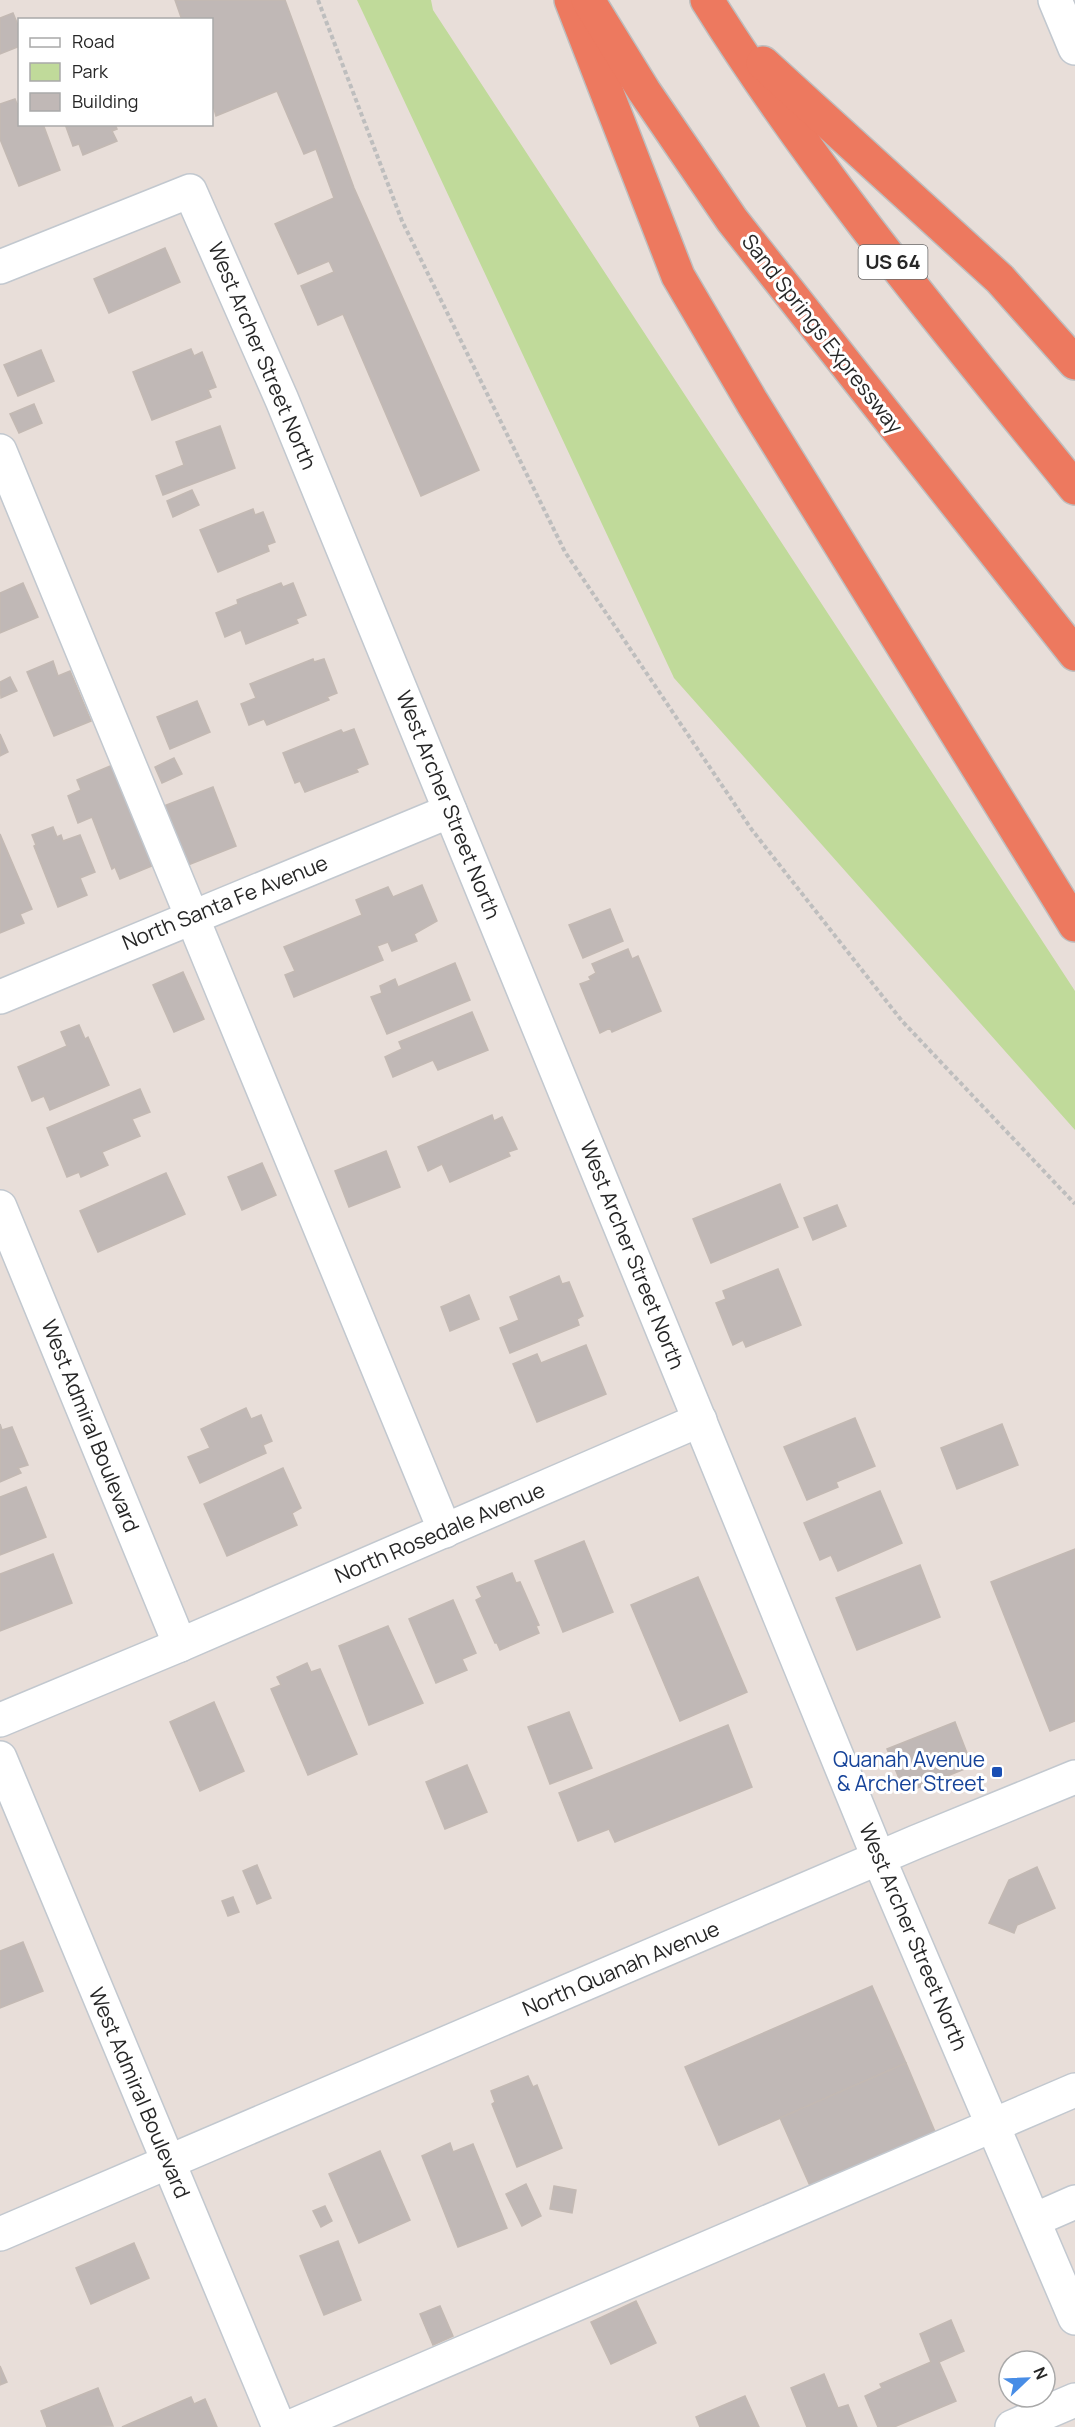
<svg xmlns="http://www.w3.org/2000/svg" width="1075" height="2427" font-family="Manrope,sans-serif">
	<rect width="100%" height="100%" fill="#e8ded9"/>
	<polygon fill="#c0da9a" points="357,0 431,0 433,10 1075,991 1075,1130 674,678"/>
	<g fill="#c0b8b6" stroke="#c3b9b3" stroke-width="1.5">
		<polygon points="175,0 285,0 354,188 479,470 421,496 343,314 318,325 301,286 334,272 329,261 298,274 275,224 334,198 316,149 304,154 277,91 216,116 212,102 212,20 182,20"/>
		<polygon points="13,13 20,30 20,46 0,54 0,18"/>
		<polygon points="15,99 17,104 20,103 20,124 43,124 60,170 19,186 0,139 0,104"/>
		<polygon points="65,124 115,124 117,129 112,131 117,141 83,155 79,144 73,146"/>
		<polygon points="165,248 180,282 109,313 94,279"/>
		<polygon points="191,349 194,356 202,352 216,387 208,390 211,397 152,420 133,372"/>
		<polygon points="41,350 54,381 18,396 4,365"/>
		<polygon points="34,404 42,423 19,433 10,414"/>
		<polygon points="220,426 235,468 163,495 156,476 184,465 176,442"/>
		<polygon points="192,490 199,505 173,517 167,501"/>
		<polygon points="253,509 255,515 263,512 275,542 267,545 269,551 218,572 200,530"/>
		<polygon points="23,583 38,617 0,633 0,593"/>
		<polygon points="281,583 283,587 293,583 306,615 296,619 298,623 246,644 241,630 225,637 216,613 238,604 237,600"/>
		<polygon points="313,659 314,662 324,659 337,693 327,697 329,700 267,725 264,719 249,725 241,704 256,698 250,684"/>
		<polygon points="53,661 58,676 70,671 91,721 54,736 27,672"/>
		<polygon points="10,677 17,691 1,698 0,682"/>
		<polygon points="197,701 210,732 170,749 157,717"/>
		<polygon points="354,729 368,764 356,769 358,772 305,792 300,781 295,783 283,753 341,730 343,733"/>
		<polygon points="0,734 8,752 0,756"/>
		<polygon points="174,758 182,774 162,783 155,767"/>
		<polygon points="115,764 154,865 120,879 115,867 112,869 92,817 78,823 68,796 81,790 77,780"/>
		<polygon points="213,787 236,846 188,865 164,806"/>
		<polygon points="53,827 57,837 61,835 63,841 80,835 95,872 80,878 87,895 58,907 34,846 36,845 32,835"/>
		<polygon points="0,834 32,909 20,914 24,923 0,933"/>
		<polygon points="422,885 437,921 414,934 417,941 392,951 388,942 377,946 383,960 294,997 285,975 295,971 284,947 362,915 356,900 388,887 393,897"/>
		<polygon points="610,909 623,941 583,958 569,925"/>
		<polygon points="628,949 632,959 638,956 661,1011 612,1032 610,1028 600,1033 580,984 591,980 589,977 596,973 592,964"/>
		<polygon points="455,963 470,1000 387,1034 371,997 382,993 380,986 395,979 398,987"/>
		<polygon points="183,972 204,1019 174,1032 153,985"/>
		<polygon points="472,1012 488,1050 438,1070 433,1060 393,1077 385,1057 402,1049 399,1042"/>
		<polygon points="79,1025 85,1039 88,1037 109,1085 50,1110 44,1096 32,1101 18,1067 67,1046 61,1032"/>
		<polygon points="140,1089 150,1112 132,1119 140,1136 102,1152 108,1165 81,1177 79,1172 67,1177 47,1128"/>
		<polygon points="492,1115 494,1121 502,1117 517,1149 508,1152 510,1156 450,1182 442,1164 428,1171 418,1147"/>
		<polygon points="386,1151 400,1187 349,1207 335,1171"/>
		<polygon points="262,1163 276,1195 242,1210 228,1177"/>
		<polygon points="166,1173 185,1214 98,1252 80,1211"/>
		<polygon points="780,1184 798,1227 711,1263 693,1219"/>
		<polygon points="837,1205 846,1226 813,1240 804,1218"/>
		<polygon points="778,1269 801,1325 746,1347 743,1340 733,1345 716,1303 726,1299 723,1291"/>
		<polygon points="559,1276 562,1284 569,1282 583,1316 577,1319 579,1325 510,1353 500,1328 519,1320 510,1297"/>
		<polygon points="469,1295 479,1319 450,1331 441,1307"/>
		<polygon points="586,1345 606,1394 537,1422 513,1364 537,1354 541,1363"/>
		<polygon points="246,1408 251,1419 261,1415 272,1441 263,1445 266,1453 200,1483 188,1457 210,1448 201,1429"/>
		<polygon points="855,1418 875,1466 836,1482 838,1487 807,1500 784,1447"/>
		<polygon points="0,1424 2,1430 12,1427 28,1465 18,1468 21,1473 0,1482"/>
		<polygon points="1002,1424 1018,1465 957,1489 941,1448"/>
		<polygon points="283,1468 301,1508 292,1513 297,1525 227,1556 204,1504"/>
		<polygon points="26,1487 46,1537 0,1555 0,1497"/>
		<polygon points="880,1491 902,1543 838,1571 831,1555 820,1560 804,1523"/>
		<polygon points="584,1541 613,1612 563,1632 535,1561"/>
		<polygon points="1075,1549 1075,1721 1050,1731 991,1582"/>
		<polygon points="53,1554 72,1603 0,1631 0,1574"/>
		<polygon points="920,1565 940,1617 857,1650 836,1598"/>
		<polygon points="512,1573 516,1583 520,1582 539,1625 536,1626 539,1633 500,1650 497,1643 495,1643 476,1600 482,1597 477,1587"/>
		<polygon points="698,1577 747,1692 680,1721 631,1605"/>
		<polygon points="453,1600 476,1653 462,1659 467,1670 436,1683 409,1619"/>
		<polygon points="388,1626 423,1703 369,1725 339,1646"/>
		<polygon points="307,1663 311,1672 320,1669 357,1754 308,1775 271,1689 281,1685 277,1677"/>
		<polygon points="214,1702 244,1771 200,1791 170,1722"/>
		<polygon points="569,1712 592,1768 550,1784 528,1727"/>
		<polygon points="955,1722 972,1766 905,1793 887,1749"/>
		<polygon points="728,1725 752,1787 615,1842 609,1829 578,1841 559,1793"/>
		<polygon points="467,1765 487,1812 445,1829 426,1782"/>
		<polygon points="257,1865 271,1898 257,1904 243,1871"/>
		<polygon points="1037,1867 1055,1908 1017,1925 1014,1933 989,1923 1009,1880"/>
		<polygon points="233,1897 239,1912 228,1916 222,1901"/>
		<polygon points="23,1942 43,1991 0,2008 0,1951"/>
		<polygon points="872,1986 906,2063 719,2145 685,2067"/>
		<polygon points="906,2063 936,2134 811,2188 780,2118"/>
		<polygon points="528,2076 533,2087 537,2085 562,2148 517,2167 492,2104 495,2102 491,2091"/>
		<polygon points="450,2143 453,2152 473,2144 507,2228 458,2247 422,2156"/>
		<polygon points="380,2151 410,2220 359,2243 329,2174"/>
		<polygon points="526,2184 541,2216 522,2226 506,2194"/>
		<polygon points="554,2186 576,2190 572,2213 550,2209"/>
		<polygon points="325,2206 332,2221 321,2227 313,2211"/>
		<polygon points="338,2241 361,2300 324,2315 300,2256"/>
		<polygon points="134,2243 149,2278 91,2304 76,2268"/>
		<polygon points="636,2301 656,2343 611,2364 591,2322"/>
		<polygon points="440,2306 453,2336 433,2345 420,2314"/>
		<polygon points="951,2320 964,2351 939,2362 956,2401 894,2427 878,2427 865,2396 882,2388 880,2384 931,2362 920,2334"/>
		<polygon points="0,2366 7,2382 0,2385"/>
		<polygon points="824,2374 838,2408 848,2405 857,2427 807,2427 791,2388"/>
		<polygon points="98,2388 113,2426 47,2427 41,2411"/>
		<polygon points="745,2396 759,2427 700,2427 696,2417"/>
		<polygon points="191,2397 194,2404 205,2399 217,2427 122,2427"/>
	</g>
	<g fill="none" stroke-linecap="round" stroke-linejoin="round">
		<g stroke="#c2c8cf" stroke-width="36">
			<g id="minor">
				<polyline points="1055,0 1075,48"/>
				<polyline points="0,267 190,191 282,400 879,1859 1075,2318"/>
				<polyline points="0,451 445,1531"/>
				<polyline points="0,997 450,811"/>
				<polyline points="0,1207 180,1645"/>
				<polyline points="0,1720 180,1645 700,1420"/>
				<polyline points="0,1758 279,2427"/>
				<polyline points="1034,2220 1075,2202"/>
				<polyline points="0,2234 916,1842 1075,1777"/>
				<polyline points="290,2427 1075,2090"/>
				<polyline points="1012,2427 1075,2400"/>
			</g>
		</g>
		<g stroke="#bebebe" stroke-width="36">
			<g id="highway">
				<polyline points="571,0 678,276 752,402 1075,925"/>
				<polyline points="588,0 644,91 732,220 1075,654"/>
				<path d="M 707,0 C 815,173 947,330 1075,488"/>
				<polyline points="763,63 1000,279 1075,363"/>
			</g>
		</g>
		<polyline stroke="#bebebe" stroke-width="4" stroke-dasharray="4.5 3" stroke-linecap="butt" points="318,0 402,221 565,552 752,830 902,1021 1075,1204"/>
		<use href="#minor" stroke="#fff" stroke-width="33"/>
		<use href="#highway" stroke="#ed795f" stroke-width="33"/>
	</g>
	<rect fill="#1a4fb4" stroke="#fff" stroke-width="2" x="991" y="1766" width="12" height="12" rx="3"/>
	<g text-anchor="middle" stroke-width="6" stroke-linejoin="round" paint-order="stroke">
		<rect fill="#fff" stroke="#686868" stroke-width="1.5" x="858.5" y="245" width="69" height="34" rx="4.5"/>
		<g font-size="20" font-weight="bold" fill="#272727">
			<text x="893" y="269">US 64</text>
		</g>
		<g font-size="21" fill="#272727" stroke="#fff">
			<text transform="translate(822 334) rotate(52)" y="7">Sand Springs Expressway</text>
			<text transform="translate(262 356) rotate(67)" y="7">West Archer Street North</text>
			<text transform="translate(448 805) rotate(68)" y="7">West Archer Street North</text>
			<text transform="translate(225 903) rotate(-22)" y="7">North Santa Fe Avenue</text>
			<text transform="translate(632 1255) rotate(68)" y="7">West Archer Street North</text>
			<text transform="translate(90 1426) rotate(68)" y="7">West Admiral Boulevard</text>
			<text transform="translate(440 1533) rotate(-23)" y="7">North Rosedale Avenue</text>
			<text transform="translate(913 1937) rotate(67)" y="7">West Archer Street North</text>
			<text transform="translate(621 1969) rotate(-23)" y="7">North Quanah Avenue</text>
			<text transform="translate(139 2093) rotate(67)" y="7">West Admiral Boulevard</text>
		</g>
		<g font-size="21" fill="#164399" stroke="#fff" text-anchor="end">
			<text x="985" y="1767">Quanah Avenue<tspan x="985" dy="24">&amp; Archer Street</tspan></text>
		</g>
	</g>
	<rect x="18" y="18" width="195" height="108" fill="#ffffff" stroke="#a9a9a9" stroke-width="1.5"/>
	<rect x="30" y="38" width="30" height="9" fill="#ffffff" stroke="#a9a9a9" stroke-width="1.5"/>
	<text x="72" y="48" font-size="18" fill="#272727">Road</text>
	<rect x="30" y="63" width="30" height="18" fill="#c0da9a" stroke="#a9a9a9" stroke-width="1.5"/>
	<text x="72" y="78" font-size="18" fill="#272727">Park</text>
	<rect x="30" y="93" width="30" height="18" fill="#c0b8b6" stroke="#a9a9a9" stroke-width="1.5"/>
	<text x="72" y="108" font-size="18" fill="#272727">Building</text>
	<g transform="translate(1027 2379) rotate(67)"><circle r="28" fill="#ffffff" stroke="#a9a9a9" stroke-width="1.5"/>
	<path d="M0-4.5L10 22L0 15L-10 22Z" fill="#488de6"/>
	<text y="-9" font-size="16" font-weight="bold" text-anchor="middle" fill="#272727">N</text>
	</g>
</svg>
